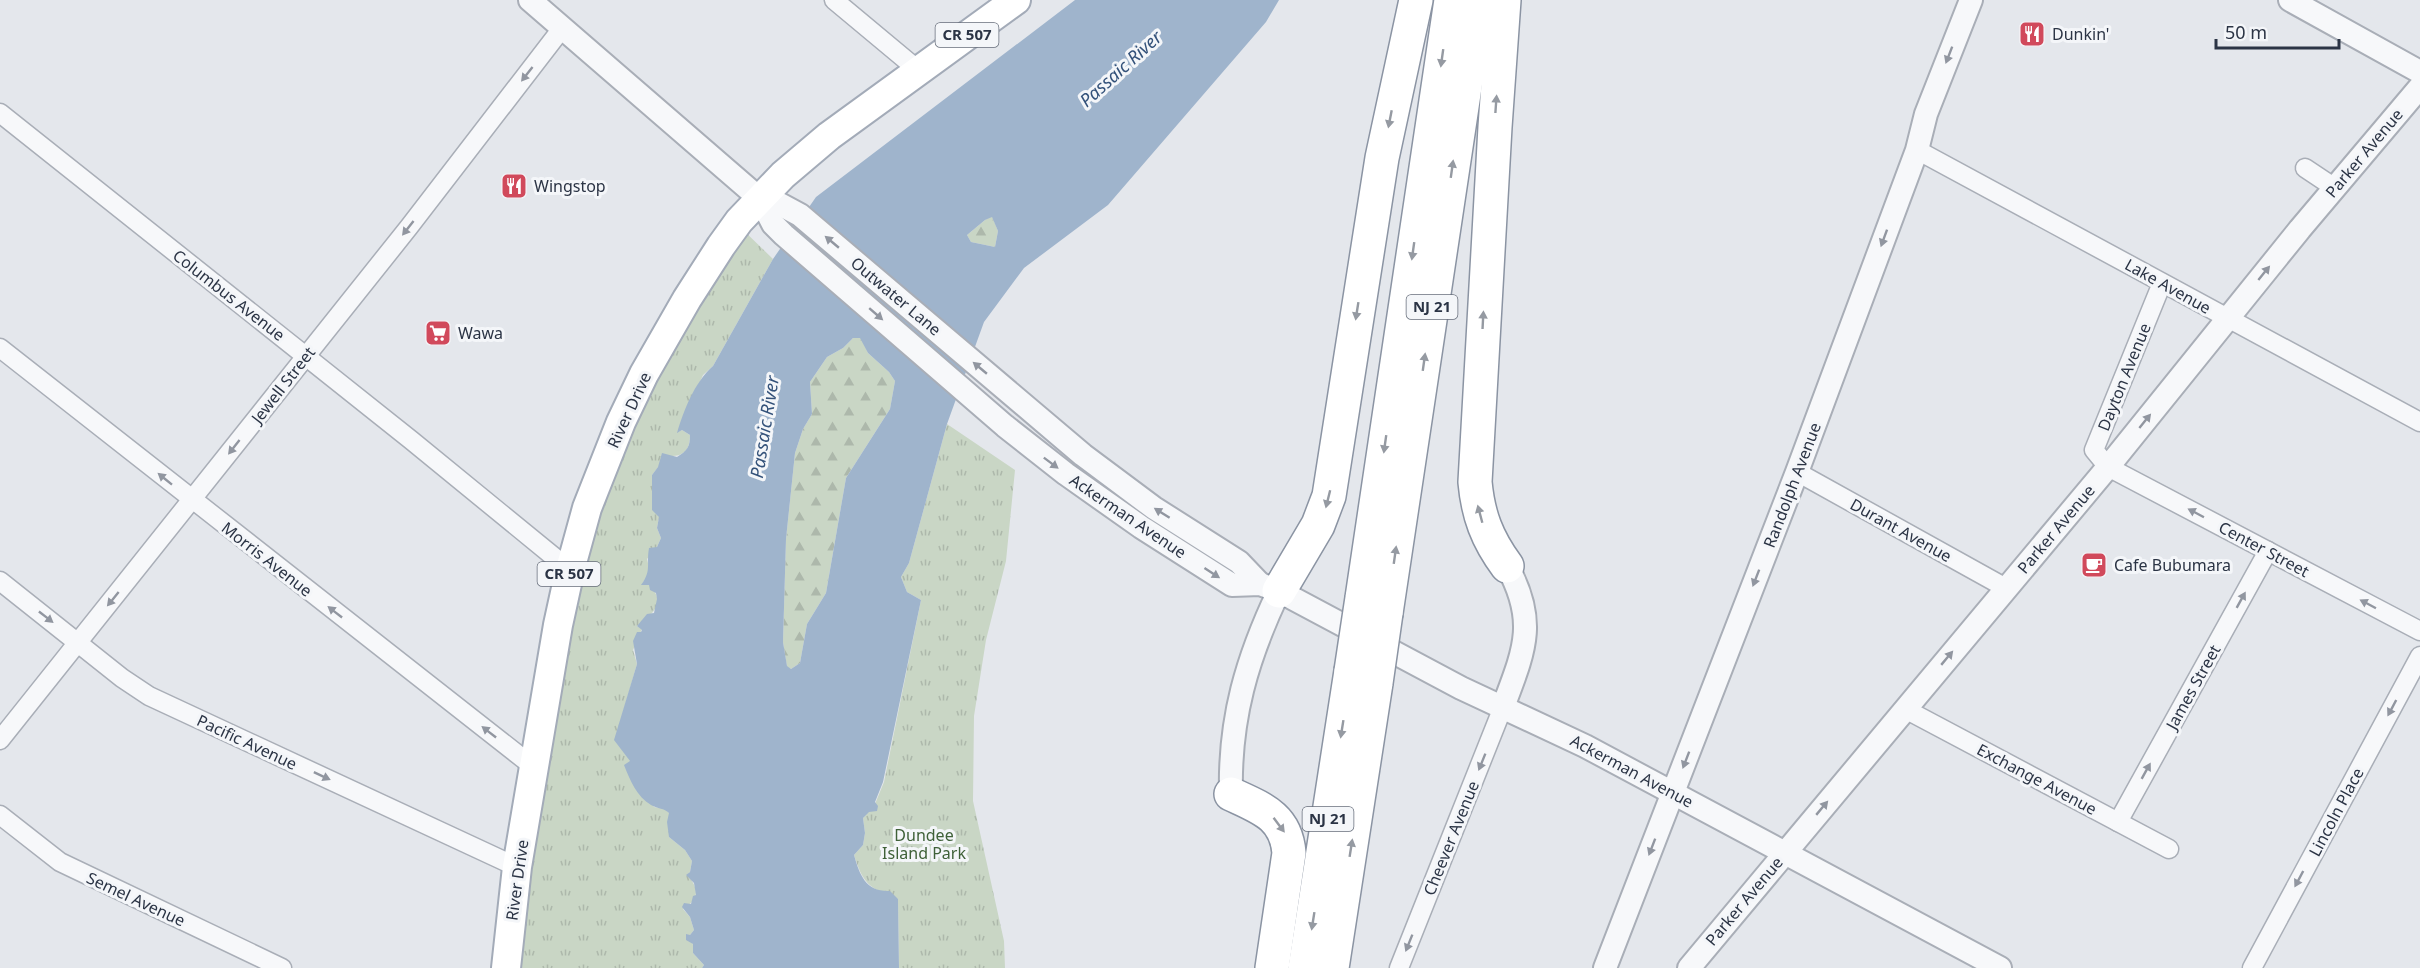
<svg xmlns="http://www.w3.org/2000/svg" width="2420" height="968" font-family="'Noto Sans',sans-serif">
	<defs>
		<pattern id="grass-tufts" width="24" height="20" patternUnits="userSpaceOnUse" patternTransform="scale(1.5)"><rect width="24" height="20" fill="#c9d6c5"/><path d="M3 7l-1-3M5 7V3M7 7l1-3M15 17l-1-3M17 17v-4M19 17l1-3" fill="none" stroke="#adb8ab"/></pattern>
		<pattern id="forest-firs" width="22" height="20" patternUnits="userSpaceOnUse" patternTransform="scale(1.5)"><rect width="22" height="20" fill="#c9d6c5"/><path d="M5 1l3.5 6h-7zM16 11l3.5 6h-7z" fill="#adb8ab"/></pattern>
	</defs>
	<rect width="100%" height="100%" fill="#e4e7ec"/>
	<g fill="url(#grass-tufts)">
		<path d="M 737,224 L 773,259 L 713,366 L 703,375 L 678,432 L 682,430 L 690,435 C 690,451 683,457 667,456 L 652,475 L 659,517 L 657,528 L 661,538 L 657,547 L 647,559 C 651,574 648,573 642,585 L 649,584 C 667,604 653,613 637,626 L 642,629 L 633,650 L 637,664 L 615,740 L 628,757 L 654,807 L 665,809 L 669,813 L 669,837 L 685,850 L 692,861 L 690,872 L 687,875 C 694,882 701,894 691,903 C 689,905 685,906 683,909 L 690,917 L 694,930 L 690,935 L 694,948 L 693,953 L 704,965 L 702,968 L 506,968 L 587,508 Z"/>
		<path d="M 947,424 L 1015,470 L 1006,561 L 986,640 L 974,716 L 973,801 L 1004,941 L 1005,968 L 899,968 L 898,899 C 870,889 863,884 854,855 L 863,845 L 865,833 L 863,818 L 875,804 L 884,782 L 921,600 L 907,592 L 901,577 L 909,563 Z"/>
	</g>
	<g fill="url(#forest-firs)">
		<polygon points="992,216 998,231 995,247 971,242 967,235 985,220"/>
		<polygon points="853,338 861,338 868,353 889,372 895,381 890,409 846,478 826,593 807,624 800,663 791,669 787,667 783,642 786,539 795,453 803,429 812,414 810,382 827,357 843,348"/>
	</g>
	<path fill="#9fb4cc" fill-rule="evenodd" d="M 1075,0 L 1279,0 L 1266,22 L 1108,205 L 1024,268 L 984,322 L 947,424 L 909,563 L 901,577 L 907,592 L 921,600 L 883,782 L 875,802 L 878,806 L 877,811 L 869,812 L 863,818 L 865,833 L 863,845 L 854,855 C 860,876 866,892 890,891 L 898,899 L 899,968 L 702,968 L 704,965 L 693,953 L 693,944 L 686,940 L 686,934 L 690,935 L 694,930 L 690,917 L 682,907 L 684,903 L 691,904 L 693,896 L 696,895 L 694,883 L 686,875 L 690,872 L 692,861 L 685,850 L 669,837 L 667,822 L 669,813 C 664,808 658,809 651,805 C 637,797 630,780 624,765 L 630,761 L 614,740 L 637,664 L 633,641 L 637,632 L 641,632 L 642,630 L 637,626 L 647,614 L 654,613 L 657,599 L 656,593 L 650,590 L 649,585 L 641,585 C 652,570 646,565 649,548 L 657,547 L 661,538 L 657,528 L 659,517 L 652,510 L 652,475 L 658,467 L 662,453 L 677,457 C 687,451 690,447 690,435 L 682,430 L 677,433 C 684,410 694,383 713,366 L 773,259 L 816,197 ZM 992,217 L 998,231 L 995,247 L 971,242 L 967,235 L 985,220 ZM 853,338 L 860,338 L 868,353 L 889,372 L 895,381 L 890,409 L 846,478 L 826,593 L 807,624 L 800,663 L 791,669 L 787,666 L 783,642 L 786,539 L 795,453 L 803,429 L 812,414 L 810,382 L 827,357 L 843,348 Z"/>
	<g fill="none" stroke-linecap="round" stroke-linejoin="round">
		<g stroke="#a9aeb7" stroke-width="21">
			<g id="minor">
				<polyline points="834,0 918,70"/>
				<polyline points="0,113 411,440 570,570"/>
				<polyline points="1917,150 2420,422"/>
				<polyline points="2305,168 2335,188"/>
				<polyline points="2162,283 2094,450 2108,467 2420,631"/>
				<polyline points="0,348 535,768"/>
				<polyline points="1797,472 2006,588"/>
				<polyline points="0,581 122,678 149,696 517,867"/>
				<polyline points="1905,709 2169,849"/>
				<polyline points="0,740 409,227 563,27"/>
				<polyline points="0,815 60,862 282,968"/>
				<polyline points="2118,822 2268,551"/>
				<polyline points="1399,968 1503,707"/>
				<polyline points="2252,968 2420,656"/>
			</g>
		</g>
		<g stroke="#a9aeb7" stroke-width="26">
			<g id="tertiary">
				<polyline points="530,0 760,199 773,224 784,235 1005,426 1066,474 1141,527 1232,585 1260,584 1279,591 1461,688 1585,746 2000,968"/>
				<polyline points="2290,0 2420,72"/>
				<polyline points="760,199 774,201 800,215 1083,455 1154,508 1239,562 1260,584"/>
				<path d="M 1503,707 C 1524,651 1538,622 1507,566"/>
				<path d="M 1231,794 C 1229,719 1247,658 1279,591"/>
				<polyline points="1605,968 1797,472 1917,150 1926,114 1971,0"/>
				<polyline points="1689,968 2108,467 2300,229 2420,87"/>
			</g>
		</g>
		<g stroke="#a3abb8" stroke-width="32">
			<polyline id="primary" points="506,968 517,867 558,625 570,570 587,508 621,422 644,374 687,299 721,246 739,221 783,175 829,136 1016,0"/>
		</g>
		<g stroke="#8b94a3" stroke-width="36">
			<g id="motorway">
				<path d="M 1504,0 L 1495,127 L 1475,482 C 1478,515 1487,539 1507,566"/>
				<polyline points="1279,591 1318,525 1329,496 1382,158 1416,0"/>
				<polyline points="1362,598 1451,0"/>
				<polyline points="1386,613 1478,0"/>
				<path d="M 1231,794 C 1261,808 1286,816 1289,853 L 1272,968"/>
				<polyline points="1305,968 1351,671"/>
				<polyline points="1332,968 1376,683"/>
			</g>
		</g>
		<use href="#minor" stroke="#f7f8fa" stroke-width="18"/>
		<use href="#tertiary" stroke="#f7f8fa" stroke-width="22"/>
		<use href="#primary" stroke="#fff" stroke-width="28"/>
		<use href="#motorway" stroke="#fff" stroke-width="33"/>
		<g stroke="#8b94a3" stroke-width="36" stroke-linecap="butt">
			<g id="motorway-bridge">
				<polyline points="1351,671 1362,598"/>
				<polyline points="1376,683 1386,613"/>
			</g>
		</g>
		<use href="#motorway-bridge" stroke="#fff" stroke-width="33"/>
	</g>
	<defs><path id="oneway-solid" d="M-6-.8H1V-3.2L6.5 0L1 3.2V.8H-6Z" transform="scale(1.5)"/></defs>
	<g fill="#9196a0">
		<use href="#oneway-solid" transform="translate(1949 55) rotate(111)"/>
		<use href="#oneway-solid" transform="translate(527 74) rotate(128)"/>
		<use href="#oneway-solid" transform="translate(408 228) rotate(128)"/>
		<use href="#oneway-solid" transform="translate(1884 238) rotate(110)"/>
		<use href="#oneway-solid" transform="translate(832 242) rotate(-140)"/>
		<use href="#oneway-solid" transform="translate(2264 273) rotate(-51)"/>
		<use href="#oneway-solid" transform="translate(876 314) rotate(41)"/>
		<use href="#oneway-solid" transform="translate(980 368) rotate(-140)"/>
		<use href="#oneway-solid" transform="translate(2145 421) rotate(-51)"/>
		<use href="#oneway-solid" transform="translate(234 447) rotate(128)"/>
		<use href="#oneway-solid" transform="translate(1051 463) rotate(37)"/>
		<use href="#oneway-solid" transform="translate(165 479) rotate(-141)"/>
		<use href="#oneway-solid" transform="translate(1162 513) rotate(-148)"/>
		<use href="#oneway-solid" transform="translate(2196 513) rotate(-152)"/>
		<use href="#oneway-solid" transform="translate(1212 573) rotate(33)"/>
		<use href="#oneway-solid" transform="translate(1756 578) rotate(111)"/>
		<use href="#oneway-solid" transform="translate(113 599) rotate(129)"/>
		<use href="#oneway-solid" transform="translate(2241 600) rotate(-61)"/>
		<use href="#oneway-solid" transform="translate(2368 604) rotate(-152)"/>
		<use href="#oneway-solid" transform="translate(335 612) rotate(-142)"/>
		<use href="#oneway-solid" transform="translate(46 617) rotate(38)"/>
		<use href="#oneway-solid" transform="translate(1947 658) rotate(-50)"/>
		<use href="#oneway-solid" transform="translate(2392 708) rotate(118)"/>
		<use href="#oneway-solid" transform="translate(489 732) rotate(-142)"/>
		<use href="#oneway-solid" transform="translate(1686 760) rotate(111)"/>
		<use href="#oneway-solid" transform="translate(1482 762) rotate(112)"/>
		<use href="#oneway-solid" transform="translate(2146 771) rotate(-61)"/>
		<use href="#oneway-solid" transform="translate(322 776) rotate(25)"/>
		<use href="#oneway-solid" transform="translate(1822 808) rotate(-50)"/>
		<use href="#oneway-solid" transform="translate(1652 847) rotate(111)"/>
		<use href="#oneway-solid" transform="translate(2299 879) rotate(118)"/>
		<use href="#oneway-solid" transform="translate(1409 943) rotate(112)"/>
	</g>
	<g fill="#959aa2">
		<use href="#oneway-solid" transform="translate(1442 58) rotate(98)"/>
		<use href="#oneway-solid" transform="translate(1496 104) rotate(-86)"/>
		<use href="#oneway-solid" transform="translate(1390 119) rotate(101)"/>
		<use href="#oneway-solid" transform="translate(1452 169) rotate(-82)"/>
		<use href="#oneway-solid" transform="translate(1413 251) rotate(98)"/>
		<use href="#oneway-solid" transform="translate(1357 311) rotate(99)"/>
		<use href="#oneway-solid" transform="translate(1483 320) rotate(-87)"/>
		<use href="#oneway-solid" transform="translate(1424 362) rotate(-82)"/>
		<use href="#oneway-solid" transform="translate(1385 444) rotate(98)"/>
		<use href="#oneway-solid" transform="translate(1328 499) rotate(104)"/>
		<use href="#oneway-solid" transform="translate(1480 514) rotate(-105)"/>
		<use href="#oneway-solid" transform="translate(1395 555) rotate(-82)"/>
		<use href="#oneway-solid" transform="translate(1342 729) rotate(99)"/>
		<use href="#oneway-solid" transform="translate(1279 825) rotate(53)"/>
		<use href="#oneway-solid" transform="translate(1351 848) rotate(-81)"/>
		<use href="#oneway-solid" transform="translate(1313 921) rotate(99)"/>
	</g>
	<defs>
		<g id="restaurant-square" transform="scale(1.35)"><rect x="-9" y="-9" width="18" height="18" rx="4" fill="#d1495b" stroke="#f4f6f9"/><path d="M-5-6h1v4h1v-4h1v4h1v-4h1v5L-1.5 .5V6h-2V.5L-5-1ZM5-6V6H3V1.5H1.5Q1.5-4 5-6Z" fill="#fff"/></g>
		<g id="supermarket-square" transform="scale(1.35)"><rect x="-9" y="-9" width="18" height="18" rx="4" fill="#d1495b" stroke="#f4f6f9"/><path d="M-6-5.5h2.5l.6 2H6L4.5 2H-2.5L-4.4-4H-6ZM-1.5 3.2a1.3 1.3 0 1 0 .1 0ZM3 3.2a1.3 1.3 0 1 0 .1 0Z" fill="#fff"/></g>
		<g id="cafe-square" transform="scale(1.35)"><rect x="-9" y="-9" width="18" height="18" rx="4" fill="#d1495b" stroke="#f4f6f9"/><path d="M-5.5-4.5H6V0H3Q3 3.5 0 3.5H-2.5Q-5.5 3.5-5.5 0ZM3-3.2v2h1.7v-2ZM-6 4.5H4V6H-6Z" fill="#fff"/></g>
	</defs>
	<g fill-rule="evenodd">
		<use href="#restaurant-square" x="2032" y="34"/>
		<use href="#restaurant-square" x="514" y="186"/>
		<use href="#supermarket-square" x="438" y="333"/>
		<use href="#cafe-square" x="2094" y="565"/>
	</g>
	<g text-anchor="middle" stroke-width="6" stroke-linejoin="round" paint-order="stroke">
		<g fill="#f4f6f9" stroke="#676e7b" stroke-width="1.5">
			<rect x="935.5" y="23" width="63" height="24" rx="4.5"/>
			<rect x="1406.5" y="295" width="51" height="24" rx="4.5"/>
			<rect x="537.5" y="562" width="63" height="24" rx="4.5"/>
			<rect x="1302.5" y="807" width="51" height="24" rx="4.5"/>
		</g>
		<g font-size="15" font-weight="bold" fill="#2b3445">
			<text x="967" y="40">CR 507</text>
			<text x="1432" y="312">NJ 21</text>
			<text x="569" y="579">CR 507</text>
			<text x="1328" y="824">NJ 21</text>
		</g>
		<g font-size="16" fill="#2b3445" stroke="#f4f6f9" text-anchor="start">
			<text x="2052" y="40">Dunkin'</text>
			<text x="534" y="192">Wingstop</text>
			<text x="458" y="339">Wawa</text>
			<text x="2114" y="571">Cafe Bubumara</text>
		</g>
		<g font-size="16" fill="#2b3445" stroke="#f4f6f9">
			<text transform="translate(2364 153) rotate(-50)" y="6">Parker Avenue</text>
			<text transform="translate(2168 286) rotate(29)" y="6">Lake Avenue</text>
			<text transform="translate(229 295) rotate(38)" y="6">Columbus Avenue</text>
			<text transform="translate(896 296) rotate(40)" y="6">Outwater Lane</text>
			<text transform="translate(2124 377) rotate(-68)" y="6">Dayton Avenue</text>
			<text transform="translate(283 385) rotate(-52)" y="6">Jewell Street</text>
			<text transform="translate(629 410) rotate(-65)" y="6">River Drive</text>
			<text transform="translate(1792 485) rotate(-69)" y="6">Randolph Avenue</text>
			<text transform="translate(1128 516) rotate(34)" y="6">Ackerman Avenue</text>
			<text transform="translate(2056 529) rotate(-50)" y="6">Parker Avenue</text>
			<text transform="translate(1901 530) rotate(29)" y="6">Durant Avenue</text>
			<text transform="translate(2264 549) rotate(28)" y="6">Center Street</text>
			<text transform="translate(267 559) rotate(38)" y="6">Morris Avenue</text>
			<text transform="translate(2193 687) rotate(-61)" y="6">James Street</text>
			<text transform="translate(247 742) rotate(25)" y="6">Pacific Avenue</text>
			<text transform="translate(1632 771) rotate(28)" y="6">Ackerman Avenue</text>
			<text transform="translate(2037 779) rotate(28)" y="6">Exchange Avenue</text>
			<text transform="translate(2336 812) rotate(-62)" y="6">Lincoln Place</text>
			<text transform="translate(1451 838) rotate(-68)" y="6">Cheever Avenue</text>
			<text transform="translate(517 880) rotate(-82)" y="6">River Drive</text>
			<text transform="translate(136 899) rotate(25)" y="6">Semel Avenue</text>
			<text transform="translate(1744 901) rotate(-50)" y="6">Parker Avenue</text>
		</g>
		<g font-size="16" fill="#3f6138" stroke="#f4f6f9">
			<text x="924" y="841">Dundee<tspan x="924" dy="18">Island Park</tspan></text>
		</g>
		<g font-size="18" font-style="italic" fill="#34527a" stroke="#f4f6f9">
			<text transform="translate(1121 69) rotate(-42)" y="6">Passaic River</text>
			<text transform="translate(765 427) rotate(-81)" y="6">Passaic River</text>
		</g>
	</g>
	<path d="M2216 39v9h123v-9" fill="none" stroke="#2b3445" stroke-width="3"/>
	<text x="2225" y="39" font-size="18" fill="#2b3445" stroke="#f4f6f9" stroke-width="4.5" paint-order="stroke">50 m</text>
</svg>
